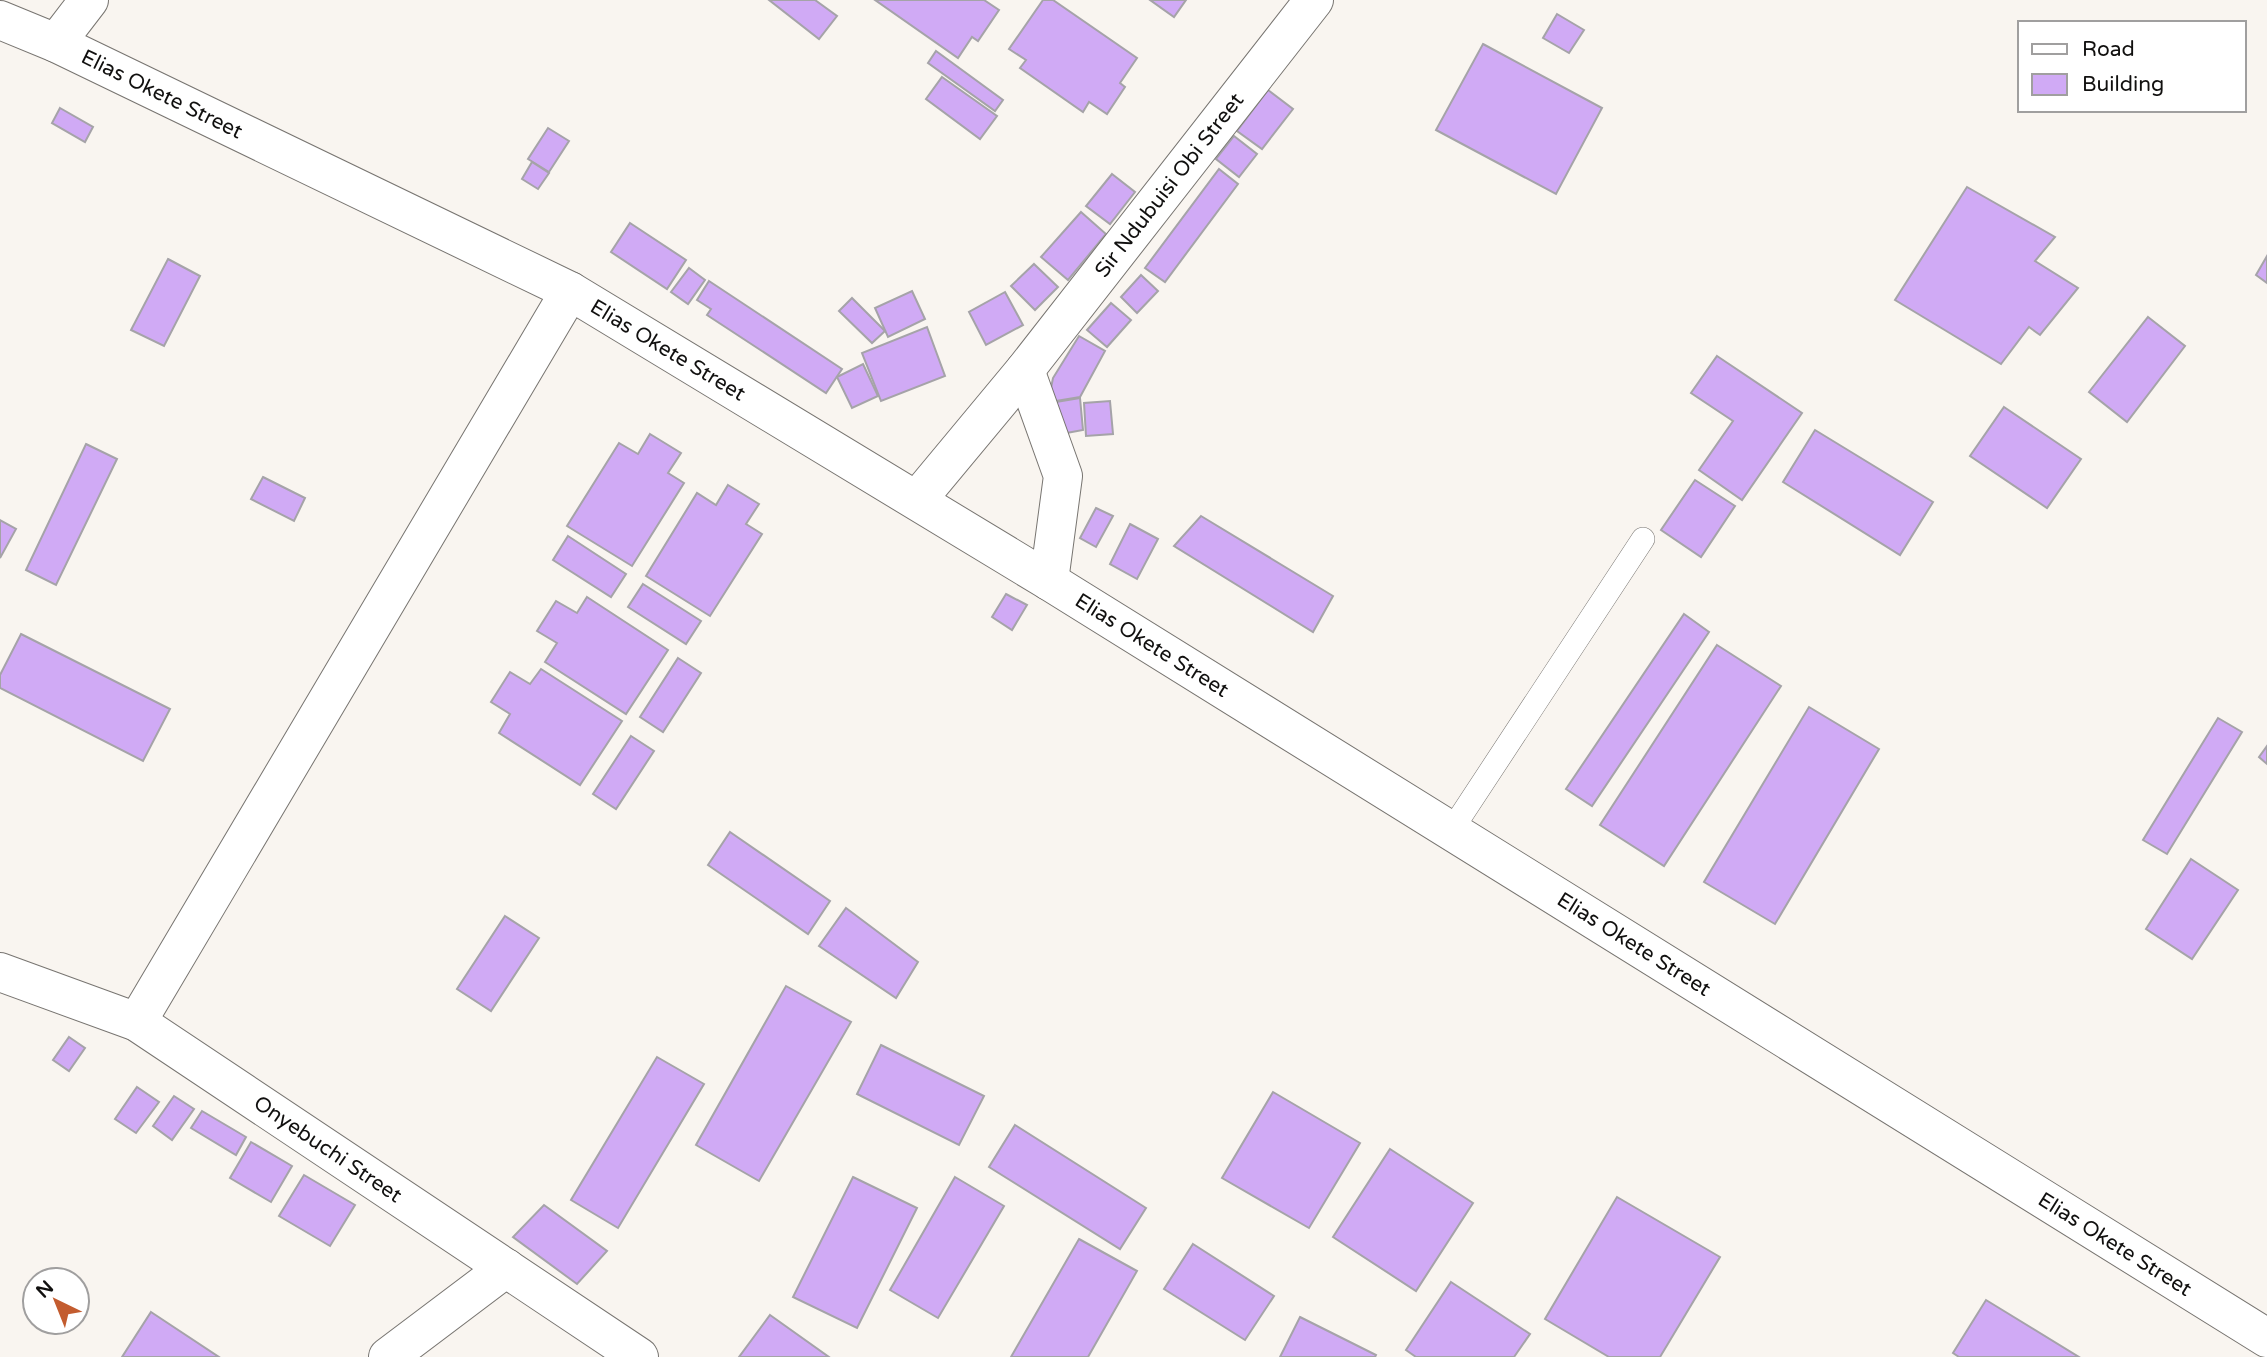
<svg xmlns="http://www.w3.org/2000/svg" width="2267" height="1357" font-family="'Varela Round',sans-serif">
	<rect width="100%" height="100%" fill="#f9f5f0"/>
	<g fill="#d0aaf5" stroke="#a5a3a8" stroke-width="2">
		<polygon points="769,0 815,0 837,16 819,39"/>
		<polygon points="875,0 984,0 999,10 978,41 972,37 958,58"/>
		<polygon points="1043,0 1053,0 1137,58 1120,83 1125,87 1107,114 1089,102 1083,112 1020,68 1026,60 1009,49"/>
		<polygon points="1150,0 1186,0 1174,17"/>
		<polygon points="1557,14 1584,30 1569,53 1543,38"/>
		<polygon points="1483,44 1602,108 1556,194 1436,130"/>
		<polygon points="936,51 1003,100 995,111 928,63"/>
		<polygon points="942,77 997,116 980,139 926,99"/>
		<polygon points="1268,90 1293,109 1262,149 1237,131"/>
		<polygon points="60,108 93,127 85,142 52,123"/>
		<polygon points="548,128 569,141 549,172 528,159"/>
		<polygon points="1234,136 1257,154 1239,177 1216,159"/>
		<polygon points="532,162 549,173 538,189 522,179"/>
		<polygon points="1219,169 1238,184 1165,282 1145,268"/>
		<polygon points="1112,174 1135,192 1110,224 1086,206"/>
		<polygon points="1967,187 2055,237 2035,261 2078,288 2040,335 2029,327 2001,364 1895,300"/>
		<polygon points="1081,212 1106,234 1068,280 1041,257"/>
		<polygon points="630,223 686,260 667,289 611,252"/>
		<polygon points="2267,256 2267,283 2256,275"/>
		<polygon points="168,259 200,276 164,346 131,330"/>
		<polygon points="1034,264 1058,287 1035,310 1011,286"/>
		<polygon points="689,268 705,280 688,304 671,292"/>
		<polygon points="1141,275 1158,291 1137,313 1121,297"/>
		<polygon points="709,281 842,369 826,393 707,315 711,309 697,300"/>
		<polygon points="912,291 925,319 888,337 875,308"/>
		<polygon points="1005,292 1023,325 986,345 969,312"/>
		<polygon points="852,298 885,331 872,343 839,311"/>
		<polygon points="1111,303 1131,320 1107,347 1087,330"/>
		<polygon points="2148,317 2185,346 2127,422 2089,392"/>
		<polygon points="927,327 945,376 881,401 862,353"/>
		<polygon points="1079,336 1105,351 1080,397 1056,401 1051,388 1053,378"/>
		<polygon points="1717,356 1802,413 1742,500 1699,470 1733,421 1691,393"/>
		<polygon points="863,364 878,396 852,408 837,377"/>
		<polygon points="1080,398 1083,430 1061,434 1056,402"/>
		<polygon points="1110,401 1113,434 1086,436 1084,403"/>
		<polygon points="2004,407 2081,459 2047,508 1970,456"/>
		<polygon points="1815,430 1933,502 1900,555 1783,482"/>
		<polygon points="650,434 681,453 668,473 684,483 632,566 567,526 619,443 638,454"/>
		<polygon points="86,444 117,459 56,585 26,570"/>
		<polygon points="263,477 305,498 294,521 251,499"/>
		<polygon points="1695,480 1735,506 1701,557 1661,530"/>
		<polygon points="728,485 759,504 746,524 762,534 710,616 646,576 697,493 716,505"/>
		<polygon points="1096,508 1113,516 1096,547 1080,538"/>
		<polygon points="1201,516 1333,596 1313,632 1174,546"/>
		<polygon points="0,520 16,529 0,558"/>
		<polygon points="1130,524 1158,539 1137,579 1110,564"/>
		<polygon points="568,536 626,574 611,597 553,560"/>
		<polygon points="643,584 701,621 686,644 628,607"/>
		<polygon points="1006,594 1027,605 1012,630 992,617"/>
		<polygon points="587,597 668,650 626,714 545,662 557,643 537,631 556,601 577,613"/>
		<polygon points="1684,614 1709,632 1592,806 1566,789"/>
		<polygon points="21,634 170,709 143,761 0,688 0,675"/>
		<polygon points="1717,645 1781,686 1664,866 1600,825"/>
		<polygon points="678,658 701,673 663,732 640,717"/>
		<polygon points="541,669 622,721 580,785 499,733 510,714 491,702 510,672 530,684"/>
		<polygon points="1809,707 1879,749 1775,924 1704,882"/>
		<polygon points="2218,718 2242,732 2167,854 2143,840"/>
		<polygon points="631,736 654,751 616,809 593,794"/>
		<polygon points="2267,746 2267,764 2259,757"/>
		<polygon points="730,832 830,901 808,934 708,865"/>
		<polygon points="2191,859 2238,890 2192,959 2146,929"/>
		<polygon points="846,908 918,962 896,998 819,946"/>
		<polygon points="505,916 539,938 491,1011 457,989"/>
		<polygon points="786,986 851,1022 759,1181 696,1145"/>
		<polygon points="69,1037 85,1048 69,1071 53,1060"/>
		<polygon points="881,1045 984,1096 959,1145 857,1094"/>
		<polygon points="657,1057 704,1084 618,1228 571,1200"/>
		<polygon points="137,1087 159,1102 136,1133 115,1119"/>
		<polygon points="1273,1092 1360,1143 1309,1228 1222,1178"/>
		<polygon points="174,1096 194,1109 172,1140 153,1126"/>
		<polygon points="202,1111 246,1137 236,1155 191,1128"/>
		<polygon points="1015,1125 1146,1208 1120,1249 989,1167"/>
		<polygon points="251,1142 292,1166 271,1202 230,1178"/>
		<polygon points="1390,1149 1473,1203 1416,1291 1333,1237"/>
		<polygon points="304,1175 355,1205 330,1246 279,1216"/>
		<polygon points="853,1177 917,1208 857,1328 793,1297"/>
		<polygon points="955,1177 1004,1206 938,1318 890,1290"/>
		<polygon points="1617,1197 1720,1257 1660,1357 1609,1357 1545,1319"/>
		<polygon points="544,1205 607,1251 577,1284 513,1237"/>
		<polygon points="1079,1239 1137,1271 1088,1357 1011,1357"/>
		<polygon points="1193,1244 1274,1296 1245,1340 1164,1289"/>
		<polygon points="1451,1282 1530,1334 1514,1357 1416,1357 1406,1350"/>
		<polygon points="1986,1300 2079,1357 1959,1357 1953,1353"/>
		<polygon points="151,1312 219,1357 122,1357"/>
		<polygon points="770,1315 829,1357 739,1357"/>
		<polygon points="1300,1317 1376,1355 1375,1357 1280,1357"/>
	</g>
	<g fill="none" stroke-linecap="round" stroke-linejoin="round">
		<g stroke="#787571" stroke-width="24">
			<polyline id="service" points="1451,831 1643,539"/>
		</g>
		<g stroke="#787571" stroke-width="40">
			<g id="minor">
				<polyline points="0,20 56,43 570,291 1049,581 2267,1338"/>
				<polyline points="56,43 89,0"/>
				<polyline points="1025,370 1063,476 1049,581"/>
				<polyline points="917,500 1025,370 1314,0"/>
				<polyline points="0,972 137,1022 639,1357"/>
				<polyline points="137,1022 570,291"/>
				<polyline points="388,1357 506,1268"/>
			</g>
		</g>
		<use href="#service" stroke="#fff" stroke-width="23"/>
		<use href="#minor" stroke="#fff" stroke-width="38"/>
	</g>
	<g text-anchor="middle" stroke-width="6" stroke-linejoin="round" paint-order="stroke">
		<g font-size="21" fill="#11100f" stroke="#fff">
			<text transform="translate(162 94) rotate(26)" y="7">Elias Okete Street</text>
			<text transform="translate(1169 185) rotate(-52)" y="7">Sir Ndubuisi Obi Street</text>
			<text transform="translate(668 350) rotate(31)" y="7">Elias Okete Street</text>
			<text transform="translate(1152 645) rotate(32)" y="7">Elias Okete Street</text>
			<text transform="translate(1634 944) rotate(32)" y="7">Elias Okete Street</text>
			<text transform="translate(328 1149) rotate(34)" y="7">Onyebuchi Street</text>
			<text transform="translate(2115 1244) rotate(32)" y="7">Elias Okete Street</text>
		</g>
	</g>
	<rect x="2018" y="21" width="228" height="91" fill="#ffffff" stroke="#a09f9f" stroke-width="2"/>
	<rect x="2032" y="44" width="35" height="10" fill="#ffffff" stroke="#a09f9f" stroke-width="2"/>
	<text x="2082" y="56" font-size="21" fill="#11100f">Road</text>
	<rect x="2032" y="74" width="35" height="21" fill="#d0aaf5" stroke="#a09f9f" stroke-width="2"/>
	<text x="2082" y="91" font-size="21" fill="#11100f">Building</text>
	<g transform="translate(56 1301) rotate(317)"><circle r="33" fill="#ffffff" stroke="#a09f9f" stroke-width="2"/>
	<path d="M0-5L12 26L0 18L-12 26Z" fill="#c35c2f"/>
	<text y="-10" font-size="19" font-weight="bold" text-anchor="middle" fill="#11100f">N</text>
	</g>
</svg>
